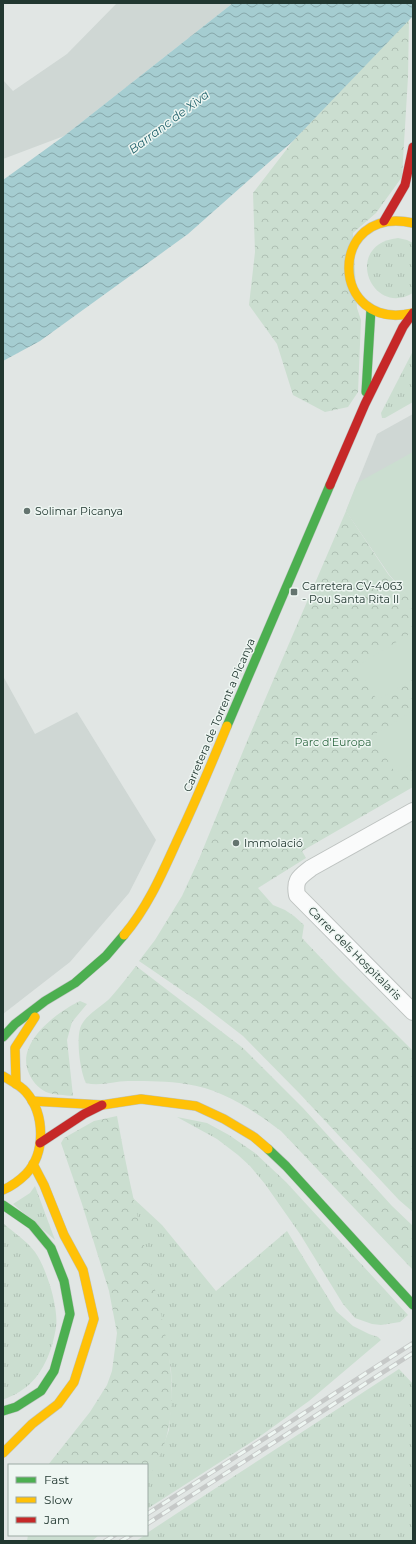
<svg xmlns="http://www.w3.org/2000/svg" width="416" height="1544" font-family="Montserrat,sans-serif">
	<defs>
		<pattern id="grass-tufts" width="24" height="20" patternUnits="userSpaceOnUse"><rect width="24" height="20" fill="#cbded0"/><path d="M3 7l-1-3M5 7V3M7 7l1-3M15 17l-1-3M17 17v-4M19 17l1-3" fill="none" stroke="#aebfb3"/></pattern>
		<pattern id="forest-crowns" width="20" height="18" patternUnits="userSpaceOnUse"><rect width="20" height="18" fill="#cbded0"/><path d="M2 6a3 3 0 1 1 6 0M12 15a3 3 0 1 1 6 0" fill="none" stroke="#aebfb3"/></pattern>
		<pattern id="water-waves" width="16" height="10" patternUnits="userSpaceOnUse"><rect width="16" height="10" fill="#a5cdd1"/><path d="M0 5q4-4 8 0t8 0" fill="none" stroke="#86a7aa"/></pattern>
	</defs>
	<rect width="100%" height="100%" fill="#e1e6e4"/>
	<g fill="#cfd7d4">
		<polygon points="117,3 233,3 64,136 3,159 3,80 13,91 67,54"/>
		<polygon points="413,414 413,602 389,574 346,511 377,434"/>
		<polygon points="3,676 35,734 77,712 156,840 129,893 70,962 3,1014"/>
	</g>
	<g fill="url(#grass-tufts)">
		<path d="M 398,238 L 407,240 L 413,243 L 413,293 C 371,318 342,244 398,238 Z"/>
		<polygon points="413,351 413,402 385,418 382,418 381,413"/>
		<polygon points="177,1117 207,1123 229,1135 255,1153 286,1182 408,1315 400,1322 381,1325 372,1324 355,1318 343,1304 300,1234 265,1184 250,1166 238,1155 217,1139"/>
		<polygon points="35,1186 55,1240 13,1204 30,1193"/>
		<polygon points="133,1198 162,1225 216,1291 287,1231 336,1311 353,1326 369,1334 378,1337 381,1340 309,1401 259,1437 147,1509 147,1479 160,1454 169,1430 172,1389 171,1370 165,1337 143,1246"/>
		<path d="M 3,1223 C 14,1233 26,1240 35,1252 C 46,1267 59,1308 56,1327 C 53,1349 42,1378 22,1390 C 17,1394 9,1397 3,1400 Z"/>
		<polygon points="399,1369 413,1384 413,1541 136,1541 145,1535 147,1535 147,1533 179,1512"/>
	</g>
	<g fill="url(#forest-crowns)">
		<polygon points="409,19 408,77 402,177 376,213 353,233 357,308 361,320 358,392 348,407 325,412 293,395 277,344 249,305 255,252 253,193 293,141"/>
		<polygon points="346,511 388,574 413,602 413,787 302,851 306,858 258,888 273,905 285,910 294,916 304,925 302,938 339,977 413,1051 413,1212 399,1200 300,1094 243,1036 199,1002 139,961 155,940 182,896 199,859 248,739"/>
		<path d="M 136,966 L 243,1048 L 303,1108 L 392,1206 L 413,1226 L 413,1270 L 281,1131 C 253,1110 222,1089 186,1084 C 168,1081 149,1081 131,1081 C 116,1080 101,1087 86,1083 C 80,1072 75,1035 82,1024 C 89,1012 102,1007 111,997 C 120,987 128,976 136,966 Z"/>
		<path d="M 80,1001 L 87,1004 L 72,1022 L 67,1040 L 73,1096 C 65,1095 53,1095 46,1092 C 38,1088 31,1080 28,1071 C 17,1042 57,1012 80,1001 Z"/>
		<path d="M 117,1116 C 125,1162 135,1207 146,1253 C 163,1326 194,1411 147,1479 L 147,1465 L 48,1465 L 90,1412 L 107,1385 L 112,1371 L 117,1333 L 109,1291 L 82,1204 L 61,1143 L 64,1138 L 94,1121 Z"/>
		<polygon points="28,1535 99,1535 92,1541 27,1541"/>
	</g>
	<g fill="#cbded0">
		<polygon points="413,452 413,601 412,602 389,574 346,511 357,483"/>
		<polygon points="413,632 413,679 377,700 357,666"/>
		<polygon points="413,711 413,763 395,773 373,735"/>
	</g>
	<polygon fill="url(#water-waves)" points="233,3 413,3 413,16 293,141 188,234 40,341 3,361 3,180 64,136"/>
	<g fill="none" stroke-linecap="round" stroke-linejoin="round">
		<g stroke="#bec3c1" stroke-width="18">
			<path id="street" d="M 413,811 L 311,868 C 300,877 294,879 297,895 L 413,1012"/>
		</g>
		<g stroke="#bec3c1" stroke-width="10">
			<g id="fast">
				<polyline points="366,392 371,309"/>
				<polyline points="227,726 330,485"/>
				<polyline points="3,1037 15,1024 45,1001 75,983 106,956 124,935"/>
				<polyline points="268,1149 286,1166 413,1305"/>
				<polyline points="3,1205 32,1225 51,1248 64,1281 70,1314 54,1371 41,1391 16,1407 3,1411"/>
			</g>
		</g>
		<g stroke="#bec3c1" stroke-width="10">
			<g id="slow">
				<path d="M 413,223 C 326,204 329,333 413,313"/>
				<path d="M 124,935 C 147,908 161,876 176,843 C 194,805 211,765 227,726"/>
				<path d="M 3,1076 C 11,1081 20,1085 26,1092 C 45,1114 46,1153 26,1174 C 19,1181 12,1186 3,1190"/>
				<polyline points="16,1084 15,1048 35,1017"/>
				<polyline points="32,1101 102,1105 141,1099 196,1106 224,1119 254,1137 268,1149"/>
				<polyline points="3,1453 32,1424 58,1404 74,1382 94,1319 83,1270 64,1235 44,1185 33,1164"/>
			</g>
		</g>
		<g stroke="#bec3c1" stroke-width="10">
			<g id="jam">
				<polyline points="384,221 405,185 413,147"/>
				<polyline points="330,485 365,404 403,327 413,313"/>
				<polyline points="40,1143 84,1114 102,1105"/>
			</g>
		</g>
		<use href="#street" stroke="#fafbfb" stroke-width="16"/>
		<use href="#fast" stroke="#4caf50" stroke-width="9"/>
		<use href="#slow" stroke="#ffc107" stroke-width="9"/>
		<use href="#jam" stroke="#c62828" stroke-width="9"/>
		<g stroke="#c6c9c8" stroke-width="4.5">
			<g id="rail">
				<polyline points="147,1514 413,1343"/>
				<polyline points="147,1524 413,1353"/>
				<polyline points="105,1541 115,1535"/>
				<polyline points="121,1541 131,1535"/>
			</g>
		</g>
		<use href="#rail" stroke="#eef6f2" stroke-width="3" stroke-dasharray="9" stroke-linecap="butt"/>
	</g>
	<g fill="#64746f" stroke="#eef6f2" stroke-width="1.5">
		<circle cx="27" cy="511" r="4"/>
		<rect x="290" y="588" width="8" height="8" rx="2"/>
		<circle cx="236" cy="843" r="4"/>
	</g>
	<g text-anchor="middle" stroke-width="3" stroke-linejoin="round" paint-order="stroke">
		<g font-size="11" fill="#213730" stroke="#eef6f2" text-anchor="start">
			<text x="35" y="515">Solimar Picanya</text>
			<text x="302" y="590">Carretera CV-4063<tspan x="302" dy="13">- Pou Santa Rita II</tspan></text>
			<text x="244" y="847">Immolació</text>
		</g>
		<g font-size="11" fill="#213730" stroke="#eef6f2">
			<text transform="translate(219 715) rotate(-67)" y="4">Carretera de Torrent a Picanya</text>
			<text transform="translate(355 953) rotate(45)" y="4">Carrer dels Hospitalaris</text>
		</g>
		<g font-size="11" fill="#306944" stroke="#eef6f2">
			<text x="333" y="746">Parc d'Europa</text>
		</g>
		<g font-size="12" font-style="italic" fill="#22636c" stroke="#eef6f2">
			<text transform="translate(169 122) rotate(-37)" y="4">Barranc de Xiva</text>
		</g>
	</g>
	<rect width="416" height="1544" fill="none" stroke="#213730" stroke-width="8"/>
	<rect x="8" y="1464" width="140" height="72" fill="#eef6f2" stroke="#9caaa4"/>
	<rect x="16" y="1477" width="20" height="6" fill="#4caf50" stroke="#9caaa4"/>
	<text x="44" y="1484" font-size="12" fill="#213730">Fast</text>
	<rect x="16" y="1497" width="20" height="6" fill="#ffc107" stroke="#9caaa4"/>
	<text x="44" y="1504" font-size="12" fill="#213730">Slow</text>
	<rect x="16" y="1517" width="20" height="6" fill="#c62828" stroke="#9caaa4"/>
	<text x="44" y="1524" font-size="12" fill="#213730">Jam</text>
</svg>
